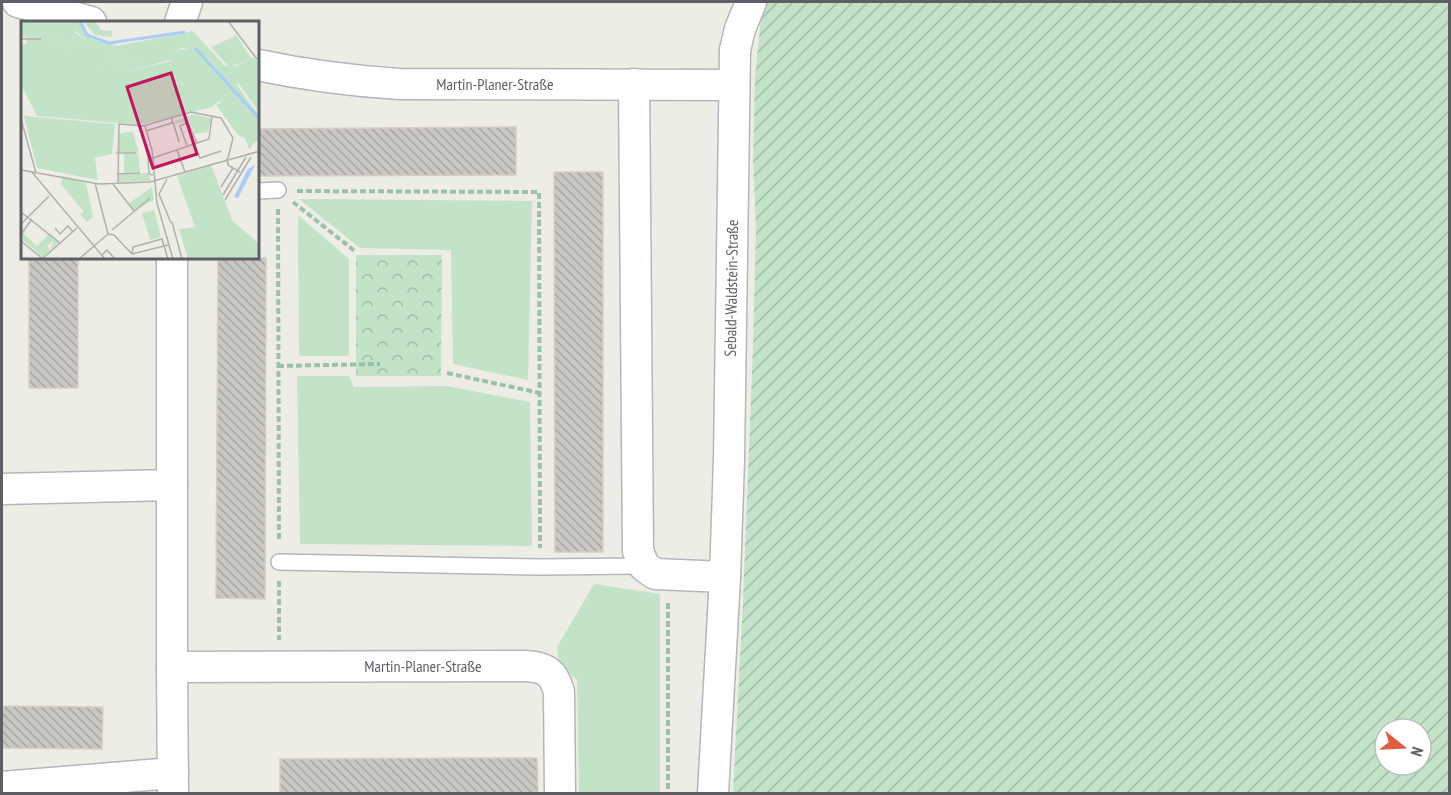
<svg xmlns="http://www.w3.org/2000/svg" width="1451" height="795" font-family="'PT Sans Narrow',sans-serif">
	<defs>
		<pattern id="park-crowns" width="20" height="18" patternUnits="userSpaceOnUse" patternTransform="scale(1.5)"><rect width="20" height="18" fill="#c3e3c8"/><path d="M2 6a3 3 0 1 1 6 0M12 15a3 3 0 1 1 6 0" fill="none" stroke="#a2bba6"/></pattern>
		<pattern id="garden-furrows" width="10" height="10" patternUnits="userSpaceOnUse" patternTransform="scale(1.5)"><rect width="10" height="10" fill="#c3e3c8"/><path d="M-1 1l2-2M0 10L10 0M9 11l2-2" fill="none" stroke="#a2bba6"/></pattern>
		<pattern id="building-back-hatch" width="6" height="6" patternUnits="userSpaceOnUse" patternTransform="scale(1.5)"><rect width="6" height="6" fill="#c9c7c2"/><path d="M-1 5l2 2M0 0l6 6M5-1l2 2" fill="none" stroke="#a6a5a1"/></pattern>
	</defs>
	<rect width="100%" height="100%" fill="#eeede5"/>
	<g fill="#c3e3c8">
		<polygon points="299,199 532,201 528,380 453,364 451,250 360,248"/>
		<polygon points="298,215 349,259 349,356 299,356"/>
		<polygon points="297,376 349,376 354,387 447,386 530,402 532,546 300,544"/>
		<polygon points="594,584 660,594 660,793 579,793 577,680 559,663 557,647"/>
	</g>
	<polygon fill="url(#park-crowns)" points="356,255 442,255 441,376 356,376"/>
	<path fill="url(#garden-furrows)" fill-rule="evenodd" d="M 768,2 L 1449,2 L 1449,793 L 733,793 L 743,601 L 753,346 L 756,228 L 753,161 L 755,76 L 761,19 ZM 1385,729 L 1421,729 L 1421,765 L 1385,765 Z"/>
	<g fill="url(#building-back-hatch)" stroke="#d2cfc4" stroke-width="1.5">
		<polygon points="516,127 516,175 258,176 258,129"/>
		<polygon points="554,172 603,172 603,552 555,552"/>
		<rect x="29" y="258" width="49" height="130"/>
		<polygon points="218,258 266,258 265,599 216,598"/>
		<polygon points="2,706 103,707 102,749 2,748"/>
		<polygon points="473,758 537,758 538,794 280,794 280,759"/>
	</g>
	<g fill="none" stroke-linecap="round" stroke-linejoin="round">
		<g stroke="#b5b6bb" stroke-width="18">
			<g id="lane">
				<polyline points="258,191 278,190"/>
				<polyline points="279,562 540,567 644,566"/>
			</g>
		</g>
		<g stroke="#b5b6bb" stroke-width="33">
			<g id="street">
				<polyline points="18,2 91,22"/>
				<polyline points="180,22 187,2"/>
				<path d="M 258,65 C 305,75 352,81 400,84 L 734,85"/>
				<polyline points="634,84 638,551 644,566 655,574 725,577"/>
				<polyline points="172,258 172,667 173,794"/>
				<polyline points="2,489 172,485"/>
				<path d="M 172,667 L 526,666 C 545,667 554,672 559,692 L 560,794"/>
				<polyline points="2,787 173,773"/>
				<polyline points="713,794 725,577 729,459 735,50 740,29 751,2"/>
			</g>
		</g>
		<g stroke="#9bc1ab" stroke-width="4" stroke-dasharray="6 3" stroke-linecap="butt">
			<polyline points="297,191 539,192 540,548"/>
			<polyline points="293,202 356,252"/>
			<polyline points="278,209 279,541"/>
			<polyline points="278,366 380,364"/>
			<polyline points="447,373 540,393"/>
			<polyline points="279,581 279,640"/>
			<polyline points="668,603 668,794"/>
		</g>
		<use href="#lane" stroke="#fff" stroke-width="15"/>
		<use href="#street" stroke="#fff" stroke-width="30"/>
	</g>
	<g text-anchor="middle" stroke-width="4.5" stroke-linejoin="round" paint-order="stroke">
		<g font-size="16" fill="#5d5f64" stroke="#fff">
			<text x="495" y="90">Martin-Planer-Straße</text>
			<text transform="translate(731 288) rotate(-89)" y="6">Sebald-Waldstein-Straße</text>
			<text x="423" y="672">Martin-Planer-Straße</text>
		</g>
	</g>
	<g transform="translate(21 21)">
		<rect width="238" height="238" fill="#eeede5"/>
		<path d="M 51,7 L 55,12 L 46,31 L 31,21 ZM 173,93 L 190,97 L 187,111 L 174,113 L 168,100 L 154,103 L 153,100 ZM 112,110 L 118,132 L 96,131 L 97,113 ZM 103,133 L 117,133 L 119,151 L 103,152 ZM 127,152 L 130,160 L 98,161 L 97,154 ZM 133,189 L 140,216 L 129,219 L 121,192 ZM 10,201 L 3,213 L 16,225 L 29,212 L 38,221 L 29,229 L 33,219 L 26,225 L 29,229 L 22,236 L 2,219 L 2,212 Z" fill="#c3e3c8"/>
		<path d="M 56,0 L 61,0 L 64,12 L 71,18 L 96,25 L 172,10 L 96,30 L 70,23 L 51,7 L 58,3 ZM 62,0 L 74,0 L 80,9 L 91,10 L 91,16 L 74,14 ZM 170,28 L 193,41 L 239,95 L 238,117 L 228,128 L 224,117 L 217,114 L 195,84 L 200,82 L 191,55 L 152,38 L 106,51 L 82,49 L 83,41 L 104,43 L 148,29 Z" fill="#c3e3c8"/>
		<path d="M 3,95 L 94,103 L 91,133 L 74,137 L 77,159 L 16,147 Z" fill="#c3e3c8"/>
		<path d="M 215,14 L 229,36 L 237,38 L 216,64 L 238,95 L 193,41 L 170,28 L 160,27 L 182,21 L 204,45 L 215,45 L 226,40 L 210,17 ZM 131,166 L 133,179 L 113,190 L 107,183 Z" fill="#c3e3c8"/>
		<path d="M 0,0 L 56,0 L 59,3 L 31,21 L 46,30 L 55,12 L 70,23 L 96,30 L 172,10 L 182,21 L 104,43 L 84,41 L 82,48 L 106,51 L 150,40 L 152,35 L 169,30 L 191,55 L 201,58 L 207,74 L 191,86 L 119,104 L 16,95 L 0,64 L 0,25 L 6,22 L 5,16 L 0,16 ZM 210,17 L 226,40 L 208,46 L 190,26 ZM 238,38 L 238,91 L 213,56 L 218,47 ZM 190,144 L 211,199 L 238,223 L 238,238 L 167,238 L 158,208 L 174,206 L 156,155 ZM 42,155 L 65,162 L 72,196 L 66,201 L 59,193 L 63,191 L 40,163 Z" fill="#c3e3c8"/>
		<path d="M 234,144 L 217,177 L 213,176 L 227,148 Z" fill="#aaccf8"/>
		<path fill="none" stroke="#aaccf8" stroke-width="3" d="M 59,0 L 66,14 L 88,22 L 164,11M 174,27 L 239,98"/>
		<path fill="none" stroke="#b0b0ad" stroke-width="1.5" d="M 207,0 L 236,38M 0,18 L 20,18M 0,98 L 15,152M 152,101 L 158,121M 119,105 L 127,136 L 132,137 L 188,118 L 191,95M 124,105 L 131,129 L 136,182 L 152,238M 125,110 L 151,102 L 151,96M 172,123 L 179,137 L 200,130M 166,125 L 159,105 L 167,101 L 176,122M 156,129 L 164,151M 95,132 L 115,132M 127,136 L 128,153 L 132,154M 206,137 L 207,144 L 219,151M 0,149 L 78,163 L 129,161 L 239,130M 10,150 L 84,238M 96,153 L 119,152M 146,158 L 138,173 L 150,202M 74,162 L 87,213M 92,163 L 113,190M 97,163 L 98,103 L 122,105 L 170,91 L 200,97 L 212,117 L 207,137M 200,166 L 212,147M 202,174 L 225,136M 204,179 L 230,136M 0,191 L 39,222M 151,201 L 161,238M 0,203 L 28,175M 34,207 L 39,213 L 47,205 L 52,211M 91,209 L 129,177M 0,213 L 11,198M 87,213 L 93,214 L 111,233 L 147,224M 0,220 L 22,238M 111,233 L 112,226 L 141,218 L 147,238M 81,234 L 86,229 L 94,238M 21,238 L 56,207M 58,238 L 87,213"/>
		<path fill="#c2185b" fill-opacity="0.15" stroke="#c2185b" stroke-width="3" d="M 150,52 L 176,133 L 132,147 L 106,66 Z"/>
		<rect width="238" height="238" fill="none" stroke="#5d5f64" stroke-width="3"/>
	</g>
	<rect width="1451" height="795" fill="none" stroke="#5d5f64" stroke-width="6"/>
	<g transform="translate(1403 747) rotate(108)"><circle r="28" fill="#ffffff" stroke="#bebfc1" stroke-width="1.5"/>
	<path d="M0-4.5L10 22L0 15L-10 22Z" fill="#dc5e3d"/>
	<text y="-9" font-size="16" font-weight="bold" text-anchor="middle" fill="#5d5f64">N</text>
	</g>
</svg>
